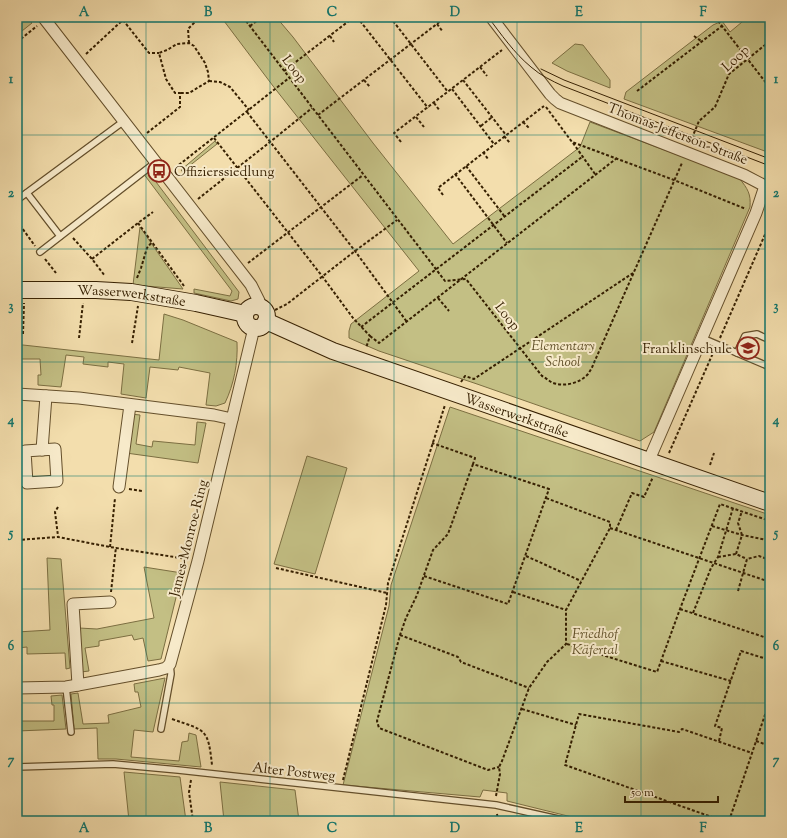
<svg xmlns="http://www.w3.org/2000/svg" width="787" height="838" font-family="'Sorts Mill Goudy',serif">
	<rect width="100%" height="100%" fill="#f3dead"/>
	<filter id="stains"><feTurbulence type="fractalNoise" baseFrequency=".005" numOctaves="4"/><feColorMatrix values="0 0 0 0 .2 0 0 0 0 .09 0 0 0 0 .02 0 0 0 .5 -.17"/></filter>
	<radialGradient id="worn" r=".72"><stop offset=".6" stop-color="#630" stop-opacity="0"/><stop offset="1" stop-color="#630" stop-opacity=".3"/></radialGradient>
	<g fill="#c3bf84" stroke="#7c6f42">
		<polygon points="17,17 27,17 32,23 17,35"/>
		<path d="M 221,17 L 276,17 L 293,37 L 373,143 L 453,244 L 580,147 L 590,122 L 739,178 C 748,189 751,194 750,207 L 654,432 L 640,441 L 477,384 L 379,351 L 349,338 L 349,331 L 351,324 L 419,271 L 273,86 Z"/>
		<polygon points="748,17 770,17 770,153 624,99 626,92 713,25 722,21 730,32"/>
		<polygon points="575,44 583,45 610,80 610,88 567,71 552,63"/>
		<polygon points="215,141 217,144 188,167 192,172 187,177 181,170"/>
		<polygon points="147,170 239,292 238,299 231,301 194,293 194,289 230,296 232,291 143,173"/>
		<polygon points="140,227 183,289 133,285"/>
		<path d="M 164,314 L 183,320 L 237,342 C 238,363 234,384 225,403 L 216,406 L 206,405 L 210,373 L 179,367 L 178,370 L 150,367 L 146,398 L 121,394 L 124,364 L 108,362 L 108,367 L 83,364 L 84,357 L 66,355 L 61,387 L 38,385 L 38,375 L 41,375 L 40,359 L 17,359 L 17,345 L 23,345 L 159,360 Z"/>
		<polygon points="450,407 770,515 770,821 588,821 507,801 507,793 483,790 480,797 343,785 389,606 391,585"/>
		<polygon points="131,414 140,415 136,444 152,447 153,441 195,445 197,422 206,423 198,463 126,453"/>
		<polygon points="307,456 347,468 315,574 274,564"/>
		<polygon points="47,558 61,559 70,668 66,669 65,653 27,654 27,647 17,648 17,632 50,630"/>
		<polygon points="144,567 182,573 161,659 148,661 143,638 134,640 132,635 99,641 99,646 85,648 89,671 81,672 79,628 97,629 154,618"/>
		<polygon points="165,678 153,732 134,730 131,757 179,761 182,742 188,741 189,733 196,735 201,767 116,759 98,759 97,728 74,729 71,694 78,693 83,724 109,723 108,715 141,707 138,692 135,692 134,684"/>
		<polygon points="62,695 66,729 17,731 17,721 54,721 54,705 52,705 51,696"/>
		<polygon points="124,772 180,777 186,821 129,821"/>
		<polygon points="220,782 295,790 299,821 224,821"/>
	</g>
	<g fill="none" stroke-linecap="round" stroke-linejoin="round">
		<g stroke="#644f2b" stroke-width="8">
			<g id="lane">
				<polyline points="27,193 60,236"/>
				<polyline points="17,200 124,121"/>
				<polyline points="40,252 156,162"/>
				<polyline points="702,338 770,367"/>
				<polyline points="737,353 745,336 757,334 770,340"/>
				<polyline points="17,483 27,483"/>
				<polyline points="66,687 71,732"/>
				<polyline points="161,729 171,674 170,664"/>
				<polyline points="17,767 113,764 178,770 496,805 567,821"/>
			</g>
		</g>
		<g stroke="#644f2b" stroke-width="13">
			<g id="street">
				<polyline points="43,17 251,285 259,301 260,306"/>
				<polyline points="491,17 550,94 555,99 560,103 744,175 765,186 756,213 649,460"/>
				<polyline points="17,394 79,398 214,415 232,419"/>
				<polygon points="55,449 57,481 27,483 25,451"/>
				<polyline points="42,450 46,396"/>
				<polyline points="119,487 130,405"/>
				<polyline points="78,685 73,604 110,602"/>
				<polyline points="17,688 66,687 78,685 159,670 166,668 170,664 198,561 254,328"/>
			</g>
		</g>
		<g stroke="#351f00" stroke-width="18">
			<g id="secondary">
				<path id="s1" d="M 17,290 L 96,290 L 131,292 L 196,303 L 245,314"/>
				<circle cx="256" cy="317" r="11"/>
				<path id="s2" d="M 266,321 L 333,351 L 770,503"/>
			</g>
		</g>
		<g stroke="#351f00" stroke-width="2" stroke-dasharray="3 2" stroke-linecap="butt">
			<path d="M 243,17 L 445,281 L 466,279 L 542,376 C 546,378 549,381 553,383 C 565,387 580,383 588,374 C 590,371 592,368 593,365 L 682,163"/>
			<polyline points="357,17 428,108"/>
			<polyline points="390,17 448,92"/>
			<polyline points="715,17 770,88"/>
			<polyline points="123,20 149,53 159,53"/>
			<polyline points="17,22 24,17"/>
			<polyline points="437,24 443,32"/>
			<polyline points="250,26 262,17"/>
			<polyline points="330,36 334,42"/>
			<polyline points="694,36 701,41"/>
			<polyline points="17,42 37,26"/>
			<polyline points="189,43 188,29 200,17"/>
			<polyline points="86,54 126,17"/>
			<polyline points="480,67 487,76"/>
			<polyline points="284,71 354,17"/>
			<polyline points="364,80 370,87"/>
			<polyline points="463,80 506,135"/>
			<polyline points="209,81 220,82 230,87 249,110"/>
			<polyline points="452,89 494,144"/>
			<polyline points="637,91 722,26"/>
			<polyline points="434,103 440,111"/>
			<polyline points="546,107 572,142 674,180 746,209"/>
			<polyline points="247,112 355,251 407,322"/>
			<polyline points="318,115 446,17"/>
			<polyline points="416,117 424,127"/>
			<polyline points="523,122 529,128"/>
			<polyline points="481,126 492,117"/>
			<polyline points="147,133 180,107 180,93 175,93 166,79 159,53 167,50 177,44 189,43 194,46 205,63 208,72 209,81 189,93 180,93"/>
			<polyline points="504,136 510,143"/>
			<polyline points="214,138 322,276 353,318 370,336 366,348"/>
			<polyline points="401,142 394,133 502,50"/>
			<polyline points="573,143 595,174"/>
			<polyline points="690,143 699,121 715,107 729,74 770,41"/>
			<polyline points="483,152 488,159"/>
			<polyline points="466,166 505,217"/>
			<polyline points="175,168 289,78"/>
			<polyline points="455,174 507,243"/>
			<polyline points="443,195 438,188 544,106"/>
			<polyline points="198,199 270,142 312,108"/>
			<polyline points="17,221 35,246"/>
			<polyline points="138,223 184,286"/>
			<polyline points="73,238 92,259 105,276"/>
			<polyline points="45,259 56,273"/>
			<polyline points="92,259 138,223 153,212"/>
			<polyline points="248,263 363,175"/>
			<polyline points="137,278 141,268 147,248 152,242"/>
			<polyline points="438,298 449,311"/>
			<polyline points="275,310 287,304 355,251 397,220"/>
			<polyline points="361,327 582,157"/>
			<polyline points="23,334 24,303"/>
			<polyline points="370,336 379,343 617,158"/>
			<polyline points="79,338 83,303"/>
			<polyline points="720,338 770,223"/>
			<polyline points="132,343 138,306"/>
			<polyline points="461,382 465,376 474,379 633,273"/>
			<polyline points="669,453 713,353"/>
			<polyline points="473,464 448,534 433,550 417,595 406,618 400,635 377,721 379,728 488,770 499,767"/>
			<polyline points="710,465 714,453"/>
			<polyline points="129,489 142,491"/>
			<polyline points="58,507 55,512 58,536"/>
			<polyline points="712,526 742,535 767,540 770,541"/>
			<polyline points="610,528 770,582"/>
			<polyline points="616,530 632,493 644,497 653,477"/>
			<polyline points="17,540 58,537 110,547 187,559"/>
			<polyline points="110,547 115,498"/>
			<polyline points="736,554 742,535 738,523 742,511"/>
			<polyline points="526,556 581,581"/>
			<polyline points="718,557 736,554 747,559"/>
			<polyline points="276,568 387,593"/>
			<polyline points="424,576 508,604 549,489 473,464 475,458 432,443"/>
			<polyline points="738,591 747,559 759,556 770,560"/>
			<polyline points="111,592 116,547"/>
			<polyline points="513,592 566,610"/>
			<polyline points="680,609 770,639"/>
			<polyline points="693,613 711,568 718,557 733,508"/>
			<polyline points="400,635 458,657 461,662 529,688"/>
			<polyline points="567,644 657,672 680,609 720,504 770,521"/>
			<polyline points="661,661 731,681"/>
			<polyline points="522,709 576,725"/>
			<path d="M 172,719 C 206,731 208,728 212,765"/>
			<polyline points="719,741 722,728 715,726 741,651 770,660"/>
			<polyline points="756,741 770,746"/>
			<polyline points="191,780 189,792 193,821"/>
			<polyline points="343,780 386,605 388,583 445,405"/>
			<polyline points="496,796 500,774 499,767 502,761 529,688 547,662 566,644 566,610 610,528 610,522 546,498"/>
			<polyline points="497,814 498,821"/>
			<polyline points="723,821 565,765 579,714 679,732 682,729 752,753"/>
			<polyline points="729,821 770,700"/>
		</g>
		<use href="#lane" stroke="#f7eaca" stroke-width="5.5"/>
		<use href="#street" stroke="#f7eaca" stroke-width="11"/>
		<use href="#secondary" stroke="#f7eaca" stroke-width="16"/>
		<g stroke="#351f00" stroke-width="1">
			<path d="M 488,17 C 501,34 514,53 531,67 C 540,75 552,81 563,86 L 770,166"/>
			<polyline points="541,69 564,80 770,159"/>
		</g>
	</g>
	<path fill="none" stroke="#0f766e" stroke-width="1" stroke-opacity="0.55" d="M 146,17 L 146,821M 270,17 L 270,821M 394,17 L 394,821M 517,17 L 517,821M 641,17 L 641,821M 17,135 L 770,135M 17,249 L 770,249M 17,362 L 770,362M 17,476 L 770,476M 17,589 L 770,589M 17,703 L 770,703"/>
	<defs>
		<g id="bus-ring" transform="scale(1.15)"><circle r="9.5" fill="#f7eaca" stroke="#8f2418" stroke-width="1.5"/><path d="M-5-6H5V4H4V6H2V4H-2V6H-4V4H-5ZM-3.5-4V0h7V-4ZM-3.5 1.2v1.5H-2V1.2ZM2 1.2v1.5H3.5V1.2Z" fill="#8f2418"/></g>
		<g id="school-ring" transform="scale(1.15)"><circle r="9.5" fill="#f7eaca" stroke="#8f2418" stroke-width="1.5"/><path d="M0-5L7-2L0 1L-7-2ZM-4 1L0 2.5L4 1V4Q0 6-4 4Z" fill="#8f2418"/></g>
	</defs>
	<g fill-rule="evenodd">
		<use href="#bus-ring" x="159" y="171"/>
		<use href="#school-ring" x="748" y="348"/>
	</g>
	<g text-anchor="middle" stroke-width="4" stroke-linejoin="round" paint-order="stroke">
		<g font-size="14" fill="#351f00" stroke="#f7eaca">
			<text transform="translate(735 58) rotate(-43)" y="5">Loop</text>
			<text transform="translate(295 69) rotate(53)" y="5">Loop</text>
			<text transform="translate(678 133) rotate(21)" y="5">Thomas-Jefferson-Straße</text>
			<text dy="5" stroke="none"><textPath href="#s1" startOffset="115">Wasserwerkstraße</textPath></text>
			<text transform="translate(508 316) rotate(52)" y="5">Loop</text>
			<text dy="5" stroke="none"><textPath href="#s2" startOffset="268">Wasserwerkstraße</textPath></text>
			<text transform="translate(188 538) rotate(-76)" y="5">James-Monroe-Ring</text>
			<text transform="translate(294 771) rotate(6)" y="5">Alter Postweg</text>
		</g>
		<g font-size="14" fill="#351f00" stroke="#f7eaca" text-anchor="start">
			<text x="174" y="176">Offizierssiedlung</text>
			<text x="732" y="353" text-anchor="end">Franklinschule</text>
		</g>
		<g font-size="14" font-style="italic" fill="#604f28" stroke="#f7eaca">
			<text x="563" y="350">Elementary<tspan x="563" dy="16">School</tspan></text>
			<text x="595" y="638">Friedhof<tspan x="595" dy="16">Käfertal</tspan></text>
		</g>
	</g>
	<rect width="787" height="838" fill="none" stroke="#f3dead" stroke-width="44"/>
	<path d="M625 796v6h93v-6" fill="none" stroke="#351f00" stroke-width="2"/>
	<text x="631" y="796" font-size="12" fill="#351f00" stroke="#f7eaca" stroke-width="3" paint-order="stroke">50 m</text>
	<rect x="22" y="22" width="743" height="794" fill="none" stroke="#0f766e" stroke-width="1.5"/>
	<g font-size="13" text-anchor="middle" font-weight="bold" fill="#0f766e">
		<text x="84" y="16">A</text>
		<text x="208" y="16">B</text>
		<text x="332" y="16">C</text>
		<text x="455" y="16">D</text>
		<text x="579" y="16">E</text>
		<text x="703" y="16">F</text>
		<text x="11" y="83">1</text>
		<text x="776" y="83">1</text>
		<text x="11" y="197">2</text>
		<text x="776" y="197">2</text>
		<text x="11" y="310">3</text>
		<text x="776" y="310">3</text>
		<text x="11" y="424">4</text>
		<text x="776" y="424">4</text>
		<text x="11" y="537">5</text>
		<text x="776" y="537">5</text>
		<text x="11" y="650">6</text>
		<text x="776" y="650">6</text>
		<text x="11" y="764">7</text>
		<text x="776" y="764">7</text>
		<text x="84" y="832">A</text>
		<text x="208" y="832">B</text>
		<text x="332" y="832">C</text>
		<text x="455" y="832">D</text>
		<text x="579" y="832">E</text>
		<text x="703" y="832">F</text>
	</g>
	<rect width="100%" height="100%" filter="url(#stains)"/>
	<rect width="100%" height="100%" fill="url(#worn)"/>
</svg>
